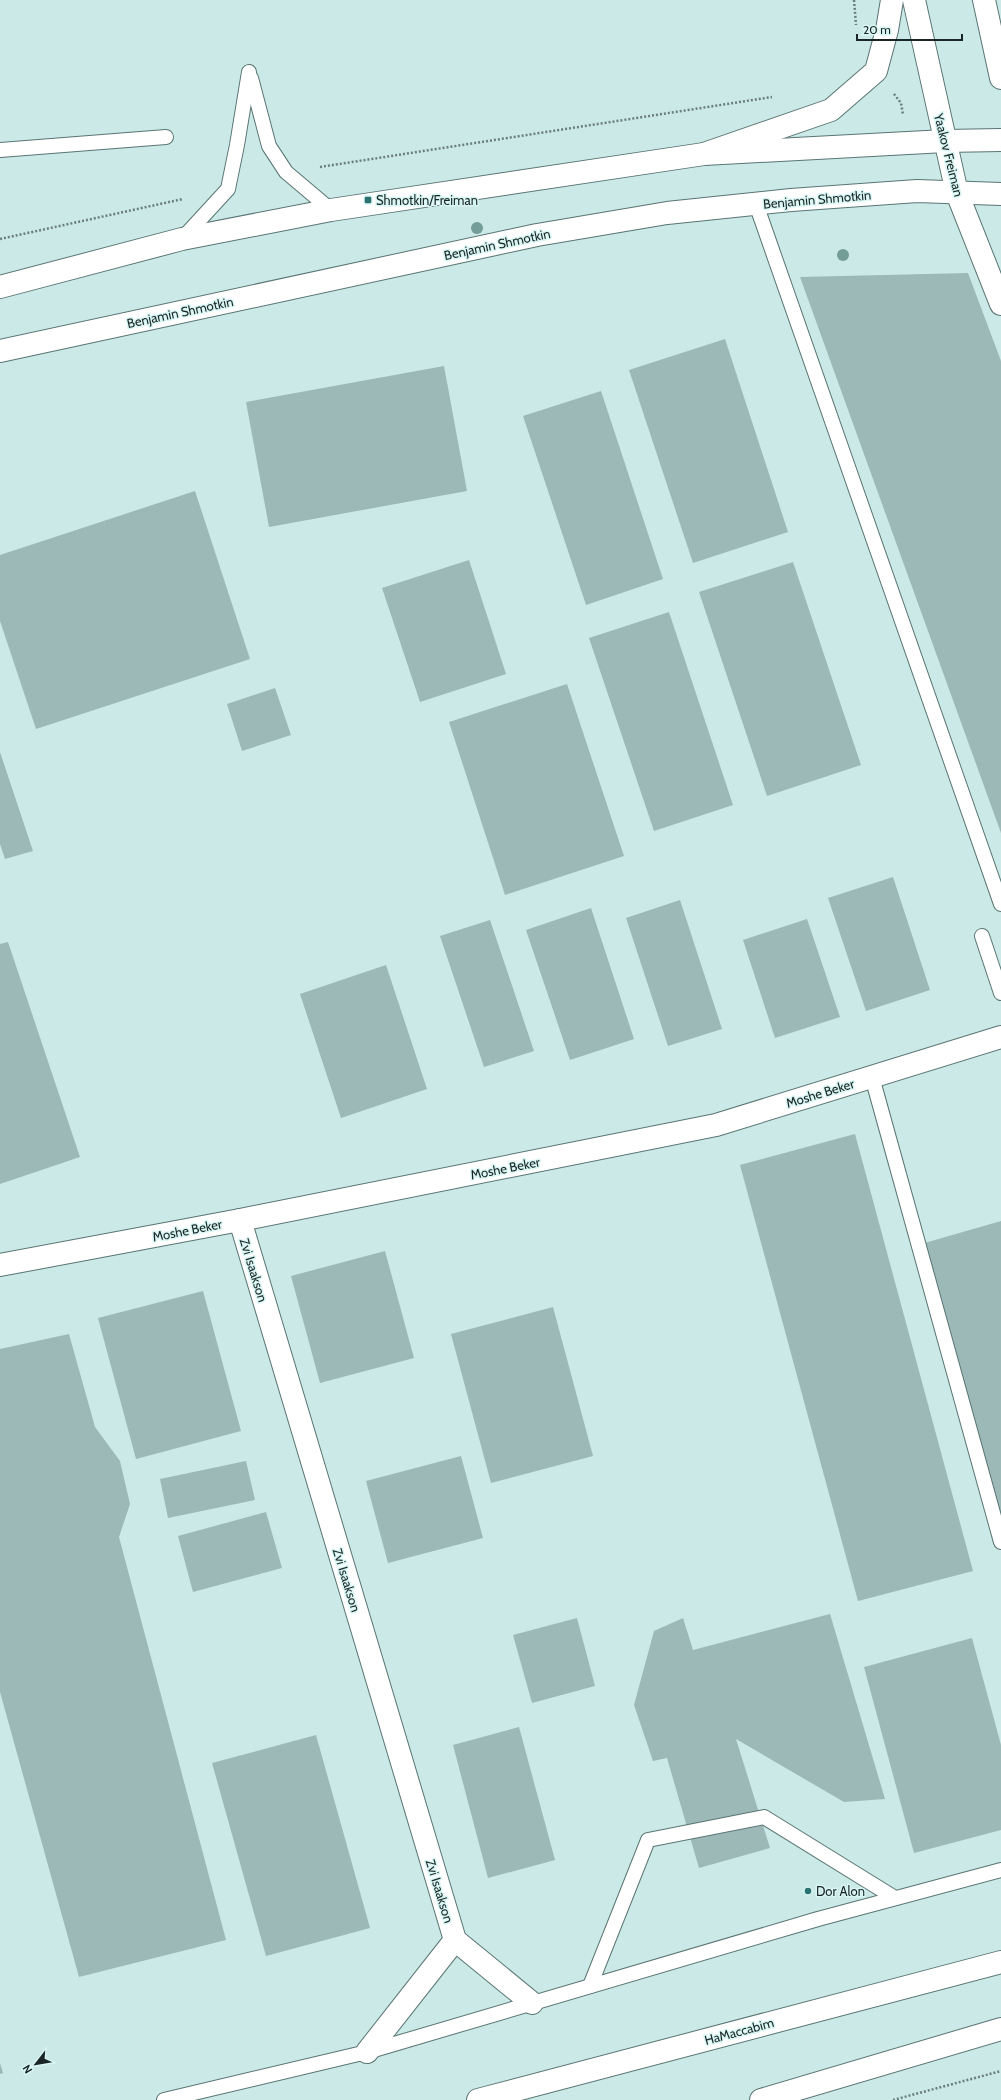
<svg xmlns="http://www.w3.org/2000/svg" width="1001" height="2100" font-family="Cabin,sans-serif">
	<rect width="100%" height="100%" fill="#cbe9e6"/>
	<g fill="#9cb9b7">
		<polygon points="968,273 1001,361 1001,833 800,277"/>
		<polygon points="725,339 788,532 693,563 629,370"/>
		<polygon points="444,366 467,491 269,527 246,402"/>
		<polygon points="601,391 663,579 586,605 523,416"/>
		<polygon points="195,491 250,659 36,729 0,621 0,555"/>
		<polygon points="469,560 506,674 420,702 382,588"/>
		<polygon points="793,562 861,765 767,796 699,592"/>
		<polygon points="669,612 733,805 654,831 589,638"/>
		<polygon points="567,684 624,856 505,895 449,722"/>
		<polygon points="275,688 291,735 242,751 227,704"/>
		<polygon points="0,752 33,851 5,859 0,844"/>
		<polygon points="893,877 930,990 866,1011 828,898"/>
		<polygon points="680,900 722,1029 668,1046 626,918"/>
		<polygon points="591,908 634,1039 570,1060 526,930"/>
		<polygon points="807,919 840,1017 775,1038 743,940"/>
		<polygon points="490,920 534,1051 484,1067 440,936"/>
		<polygon points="8,942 80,1157 0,1184 0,944"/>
		<polygon points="386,965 427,1089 341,1118 300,994"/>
		<polygon points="855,1134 973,1571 858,1601 740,1165"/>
		<polygon points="1001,1221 1001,1525 921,1244"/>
		<polygon points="385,1251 414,1358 320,1383 291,1276"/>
		<polygon points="203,1291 241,1431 136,1459 98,1318"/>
		<polygon points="553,1307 593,1456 491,1483 451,1334"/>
		<polygon points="69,1334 95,1427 120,1461 130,1504 119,1537 226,1940 79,1977 0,1692 0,1349"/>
		<polygon points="461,1456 483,1538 388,1563 366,1481"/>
		<polygon points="246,1461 255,1500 168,1518 160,1479"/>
		<polygon points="266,1512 282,1568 193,1592 178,1536"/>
		<polygon points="830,1614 885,1799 844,1802 736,1739 770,1848 699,1868 667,1758 653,1761 634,1705 654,1631 683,1618 693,1650"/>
		<polygon points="577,1618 595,1686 532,1703 513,1635"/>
		<polygon points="972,1638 1001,1745 1001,1830 914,1853 864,1667"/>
		<polygon points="519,1727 555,1860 488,1878 453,1745"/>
		<polygon points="316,1735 370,1928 266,1956 212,1763"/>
		<polygon points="0,2063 3,2073 0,2074"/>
	</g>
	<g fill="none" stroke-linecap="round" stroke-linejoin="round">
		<g stroke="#597573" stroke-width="16">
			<g id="service">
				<polyline points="251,78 269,146 286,172 331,210"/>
				<polyline points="0,150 166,137"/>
				<polyline points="756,204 1001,904"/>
				<polyline points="182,239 228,189 237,145 249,72"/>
				<polyline points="982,936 1001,993"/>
				<polyline points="872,1077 1001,1542"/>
				<polyline points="590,1986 648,1840 764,1817 895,1898"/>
				<polyline points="164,2100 367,2052 818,1919 1001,1870"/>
			</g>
		</g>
		<g stroke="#597573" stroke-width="24">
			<g id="minor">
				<polyline points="240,1220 455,1940 532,2003"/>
				<polyline points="0,1265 240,1220 716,1125 1001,1037"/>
				<polyline points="367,2052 455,1940"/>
			</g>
		</g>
		<g stroke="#597573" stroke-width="24">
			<g id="tertiary">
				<polyline points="0,287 182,239 331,210 704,154 945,141 1001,140"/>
				<polyline points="0,351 537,235 667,213 791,200 917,191 1001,194"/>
			</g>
		</g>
		<g stroke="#597573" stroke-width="24">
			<g id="secondary">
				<polyline points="914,0 957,193 1001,304"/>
				<polyline points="984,0 1001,78"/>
				<polyline points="704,154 831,110 876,71 887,30 892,0"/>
			</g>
		</g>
		<g stroke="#597573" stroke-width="24">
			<g id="primary">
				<polyline points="478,2100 1001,1962"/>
				<polyline points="761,2100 1001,2029"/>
			</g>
		</g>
		<g stroke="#6a7f7d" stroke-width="2.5" stroke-dasharray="2 2" stroke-linecap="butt">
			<polyline points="854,0 856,25"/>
			<polyline points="894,94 901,103 903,115"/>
			<polyline points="320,167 772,97"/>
			<polyline points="0,239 183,199"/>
			<polyline points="893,2100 1001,2071"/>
		</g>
		<use href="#service" stroke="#fff" stroke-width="14"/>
		<use href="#minor" stroke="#fff" stroke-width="22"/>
		<use href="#tertiary" stroke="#fff" stroke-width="22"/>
		<use href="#secondary" stroke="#fff" stroke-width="22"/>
		<use href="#primary" stroke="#fff" stroke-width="22"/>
	</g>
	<g fill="#749c99">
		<circle cx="477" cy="228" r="6"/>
		<circle cx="843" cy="255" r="6"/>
	</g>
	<g fill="#29726f" stroke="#d8f6f4" stroke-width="1.5">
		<rect x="364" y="196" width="8" height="8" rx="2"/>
		<circle cx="808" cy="1891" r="4"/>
	</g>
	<g text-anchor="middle" stroke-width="3" stroke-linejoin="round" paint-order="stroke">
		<g font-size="13" fill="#1a2625" stroke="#d8f6f4">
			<text transform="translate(949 155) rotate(76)" y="5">Yaakov Freiman</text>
			<text transform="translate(817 199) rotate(-5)" y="5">Benjamin Shmotkin</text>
			<text transform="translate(497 244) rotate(-12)" y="5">Benjamin Shmotkin</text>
			<text transform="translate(180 312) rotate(-12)" y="5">Benjamin Shmotkin</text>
			<text transform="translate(820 1093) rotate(-17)" y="5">Moshe Beker</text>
			<text transform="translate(505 1168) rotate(-11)" y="5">Moshe Beker</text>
			<text transform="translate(187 1230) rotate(-11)" y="5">Moshe Beker</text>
			<text transform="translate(254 1270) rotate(73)" y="5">Zvi Isaakson</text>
			<text transform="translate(347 1580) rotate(73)" y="5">Zvi Isaakson</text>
			<text transform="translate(440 1891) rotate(73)" y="5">Zvi Isaakson</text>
			<text transform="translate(739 2031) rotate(-15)" y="5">HaMaccabim</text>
		</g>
		<g font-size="13" fill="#1a2625" stroke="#d8f6f4" text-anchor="start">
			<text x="376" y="205">Shmotkin/Freiman</text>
			<text x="816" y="1896">Dor Alon</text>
		</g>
	</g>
	<g transform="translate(36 2064) rotate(239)" stroke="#d8f6f4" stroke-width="3" paint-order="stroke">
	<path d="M0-3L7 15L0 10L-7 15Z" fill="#1a2625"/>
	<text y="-6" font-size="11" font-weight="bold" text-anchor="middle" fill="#1a2625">N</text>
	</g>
	<path d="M857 34v6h105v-6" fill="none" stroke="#1a2625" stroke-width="2"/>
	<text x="863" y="34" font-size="12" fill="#1a2625" stroke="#d8f6f4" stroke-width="3" paint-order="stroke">20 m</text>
</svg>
